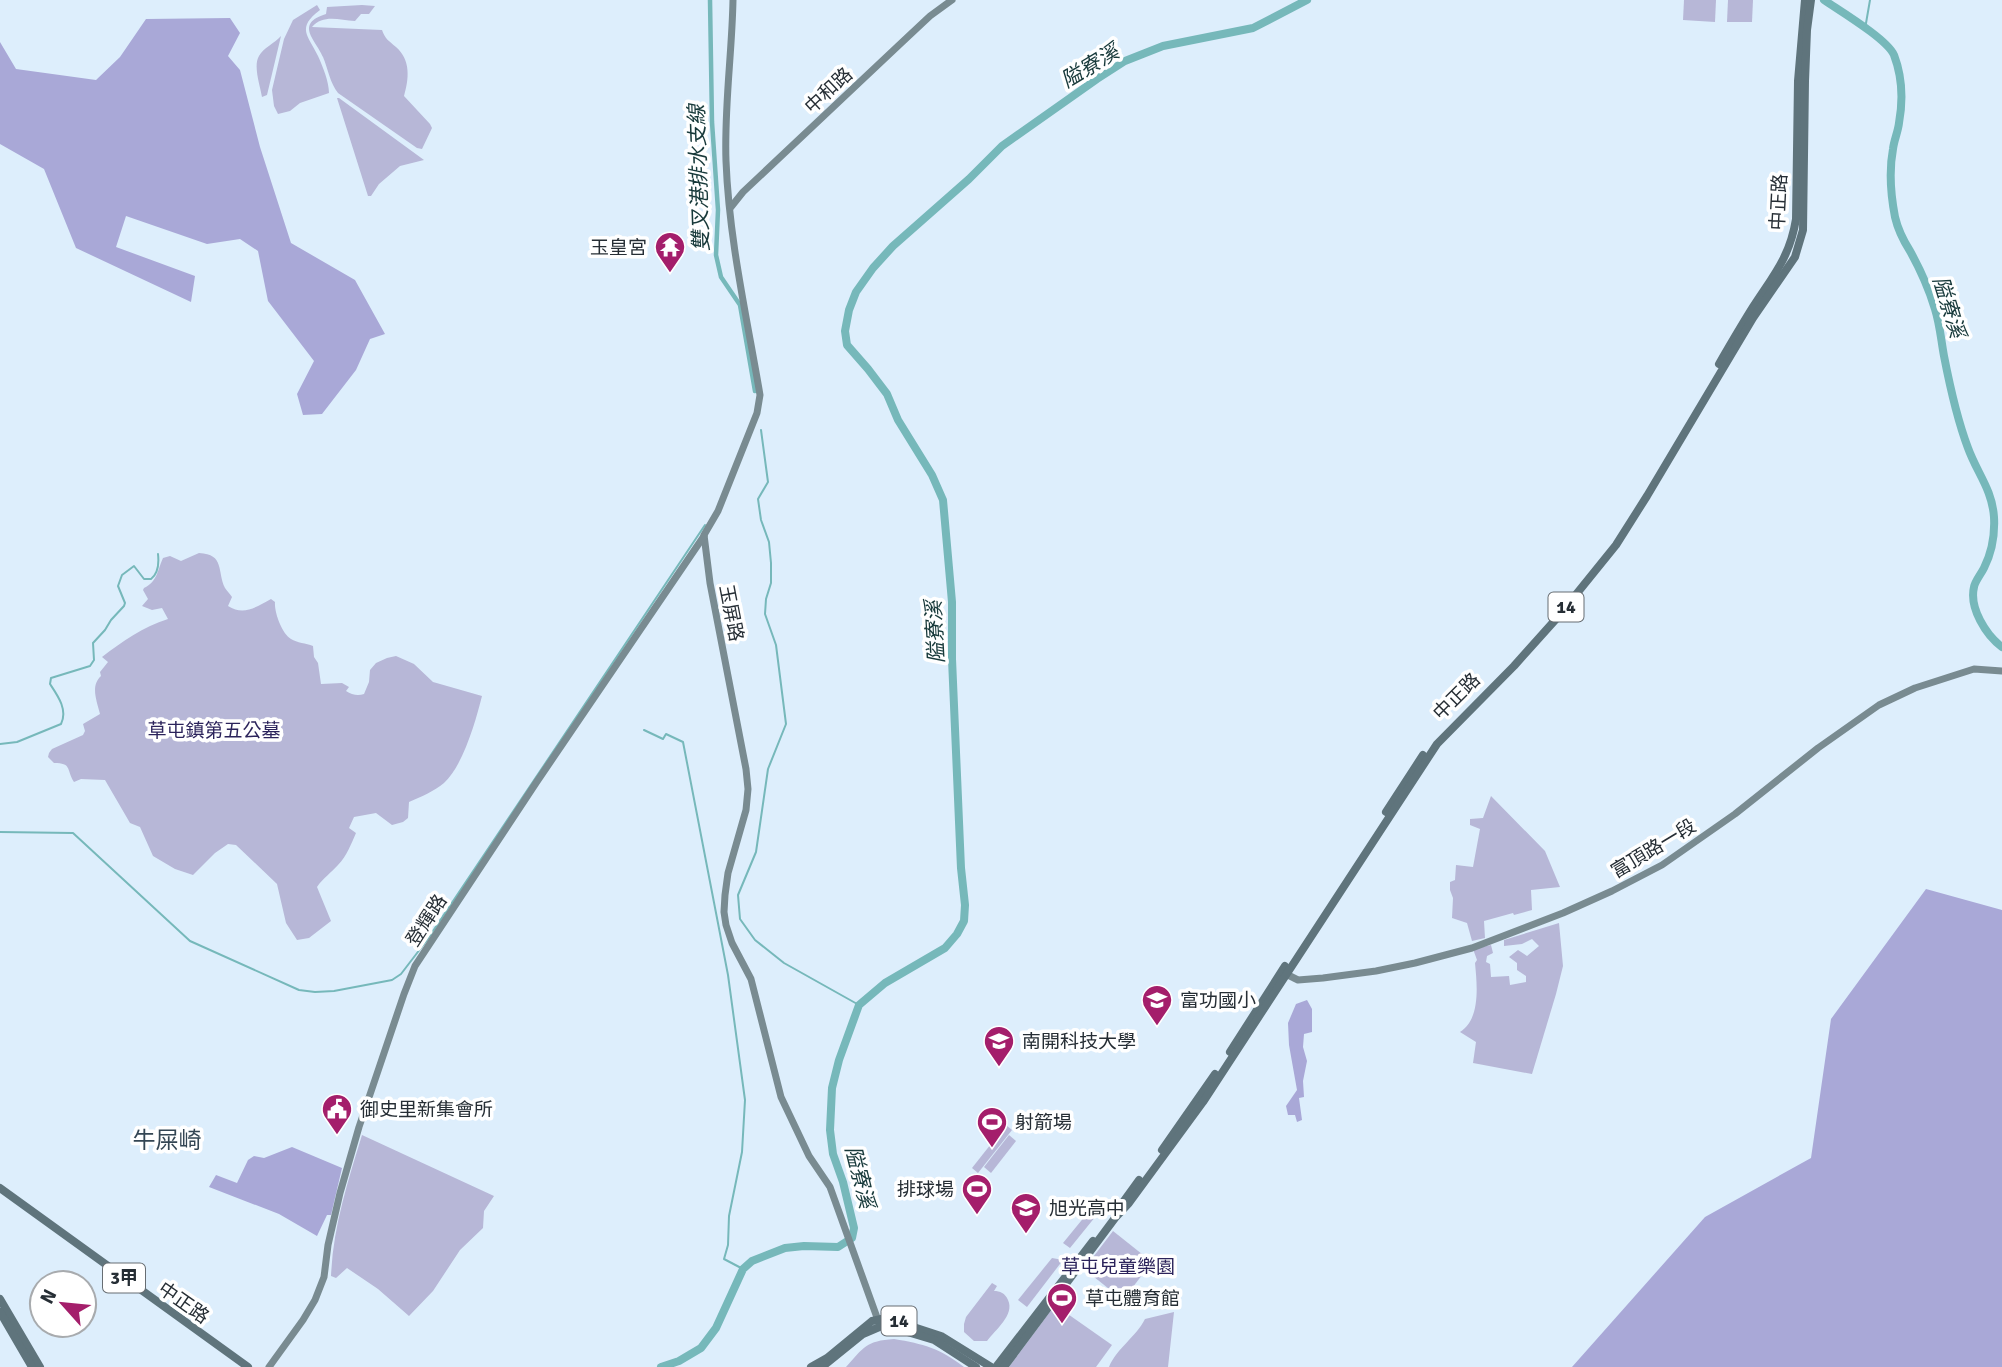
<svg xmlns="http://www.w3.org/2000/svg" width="2002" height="1367" font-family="Signika,'Noto Sans TC',sans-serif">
	<rect width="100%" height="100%" fill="#ddeefc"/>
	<g fill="#b7b7d7">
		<polygon points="1684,0 1716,0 1715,22 1683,20"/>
		<polygon points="1728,0 1753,0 1752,22 1727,22"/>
		<path d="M 317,5 L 320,10 C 296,28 308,35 318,56 C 323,67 329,82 329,93 L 300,103 L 290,111 L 278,114 L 274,106 L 272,90 L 284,39 L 293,20 Z"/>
		<path d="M 362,5 L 375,6 L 369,14 L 361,14 L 355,21 C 339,20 323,14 312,27 L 382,30 C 385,39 389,41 396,47 C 411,60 409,79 404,96 L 430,124 L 432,128 L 422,149 L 417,148 L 338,93 C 330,83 328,69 323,57 C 316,40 294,24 326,14 L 327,7 Z"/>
		<path d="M 281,36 L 267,95 L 262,97 C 260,85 253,66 259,56 C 263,48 275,43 281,36 Z"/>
		<polygon points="337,98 339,98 424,160 400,166 379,184 371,196 368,196"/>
		<path d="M 199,553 C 225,554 217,572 225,588 C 227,591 230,594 232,597 L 228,606 C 244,616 256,607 271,599 L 275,602 C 274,612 282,634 291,639 C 297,643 306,643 313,646 L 314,657 L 318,663 L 321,684 L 342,683 L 349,687 L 346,691 C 352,695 358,696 364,694 L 369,682 L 370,670 L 376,663 L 387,658 L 396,656 L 414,664 L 433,682 L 482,696 C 476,720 463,766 444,783 C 434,791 421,797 409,802 L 408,818 L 403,822 L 392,825 L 376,813 L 354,817 L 349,828 L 356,833 C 351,844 347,856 338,865 C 331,873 323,878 317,887 L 331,921 L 309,938 L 297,940 L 286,923 L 277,884 L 236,845 L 228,844 L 215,853 L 193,875 L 175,869 L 153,856 L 140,827 L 130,823 L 105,780 L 81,779 L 74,782 C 66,769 72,763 54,763 L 48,757 L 49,753 L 52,749 L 83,735 L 85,731 L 83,724 L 100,714 C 97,701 90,686 101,676 L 100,672 L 108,662 L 102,657 C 123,641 143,627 168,619 L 162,608 L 152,610 L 142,606 L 148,599 L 143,590 L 144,588 C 158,581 157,571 163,558 L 170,556 L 181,561 Z"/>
		<polygon points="1491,796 1545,851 1560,887 1531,890 1532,910 1514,915 1513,913 1484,921 1485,938 1472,941 1467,923 1452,918 1453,898 1450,890 1450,882 1455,880 1456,865 1473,867 1480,829 1470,825 1470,819 1483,818"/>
		<path d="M 1559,923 L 1563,966 L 1556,994 L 1532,1074 L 1473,1063 L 1476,1042 L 1460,1032 C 1481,1019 1477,984 1475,963 L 1477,960 L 1473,949 L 1491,945 L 1493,953 L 1487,956 L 1486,962 L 1490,964 L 1491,977 L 1509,976 L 1510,985 L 1526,982 L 1526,976 L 1517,970 L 1517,963 L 1509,957 L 1518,950 L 1527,956 L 1539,946 L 1532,939 L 1522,944 L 1504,946 L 1504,940 Z"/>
		<polygon points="1006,1125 1012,1130 978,1173 972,1168"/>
		<path d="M 362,1135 L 494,1196 L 484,1211 L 483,1228 L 460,1250 L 433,1291 L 409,1316 L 378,1289 L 347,1268 L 336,1278 L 331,1276 C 333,1227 348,1181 362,1135 Z"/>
		<polygon points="1009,1135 1016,1141 991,1173 984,1167"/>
		<polygon points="1094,1198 1104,1206 1070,1248 1063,1243 1090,1210"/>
		<polygon points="1113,1231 1152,1262 1123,1300 1084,1269"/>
		<polygon points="1052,1258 1063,1260 1027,1307 1018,1300"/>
		<path d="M 992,1283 L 997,1286 L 994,1291 C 1000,1291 1005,1293 1008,1300 C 1015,1315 995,1330 987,1341 L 974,1341 L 964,1332 L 964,1324 L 966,1317 Z"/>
		<polygon points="1055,1305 1112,1345 1096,1367 1009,1367"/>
		<path d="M 1174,1312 L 1168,1367 L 1109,1367 C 1117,1348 1136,1337 1145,1319 Z"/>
		<path d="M 894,1339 C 924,1344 939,1348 964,1367 L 846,1367 C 864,1347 866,1341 894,1339 Z"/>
	</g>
	<g fill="#a9a8d7">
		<polygon points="230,18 240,33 228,56 240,70 260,147 291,243 355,280 385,334 370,339 356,370 322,414 303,415 297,394 314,361 268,301 258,251 240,239 207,244 126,216 116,247 195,276 191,302 76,248 44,169 0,144 0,42 16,69 96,80 120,57 146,19"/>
		<polygon points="1926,889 2002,910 2002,1367 1572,1367 1705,1217 1811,1158 1831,1019"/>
		<polygon points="1307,1000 1312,1009 1312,1032 1304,1034 1303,1047 1307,1061 1303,1081 1304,1097 1299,1098 1302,1120 1297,1122 1295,1115 1288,1115 1286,1106 1297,1090 1289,1045 1288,1023 1296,1004"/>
		<polygon points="292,1147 342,1168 331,1215 327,1215 317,1236 279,1214 209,1187 216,1175 237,1183 248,1160 254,1156 264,1158"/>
	</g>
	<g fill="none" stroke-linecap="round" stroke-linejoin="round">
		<g stroke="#76b8ba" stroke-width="2">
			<polyline points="1865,29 1870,0"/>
			<polyline points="761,430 768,482 758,499 761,520 769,542 771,563 771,583 766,599 765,614 776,645 786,724 768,769 756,852 738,895 740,919 755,940 784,963 859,1005"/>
			<polyline points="644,730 663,739 666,734 683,742 728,975 745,1100 742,1152 729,1216 728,1245 724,1259 743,1269"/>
			<path d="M 0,744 L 17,742 L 61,724 C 68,710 58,696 50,684 L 51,678 L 90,666 L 94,660 L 93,643 L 105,630 L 111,620 L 124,606 L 125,603 L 118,586 L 122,575 L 134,566 L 144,579 L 151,579 C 159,573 159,563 158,554"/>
			<polyline points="0,832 73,833 190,941 299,990 315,992 334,991 392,980 401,974 427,940 705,525"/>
		</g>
		<polyline stroke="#76b8ba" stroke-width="4.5" points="710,0 712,122 718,210 716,255 721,277 740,305 755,391"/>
		<g stroke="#76b8ba" stroke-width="8">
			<path d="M 1824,0 C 1840,11 1887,39 1894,55 C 1902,76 1903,101 1899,123 C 1898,132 1894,140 1893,149 C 1889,170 1891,196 1895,217 C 1898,230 1903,240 1910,251 C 1920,269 1929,289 1935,309 C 1940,325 1941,340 1944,356 C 1950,387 1957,419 1968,448 C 1977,473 1992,489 1994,517 C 1995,535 1992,552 1984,568 C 1981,574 1975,581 1974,587 C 1969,608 1986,635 2002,647"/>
			<polyline points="661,1367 679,1361 701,1348 716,1328 743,1269 752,1261 785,1248 804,1246 838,1247 852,1238 854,1228 843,1182 833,1154 830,1130 832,1088 839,1060 859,1005 885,983 945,948 957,934 964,921 965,905 961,868 952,659 952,602 943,500 932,475 898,420 887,394 868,369 847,345 845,331 849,310 856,292 873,268 893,246 969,179 1002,146 1097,79 1125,61 1163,46 1253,28 1307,0"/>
		</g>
		<g stroke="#798b91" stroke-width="7">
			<path d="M 733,0 C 732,54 724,107 726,161 C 729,240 747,318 760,395 L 757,413 L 718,511 L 704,535 L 710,583 L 746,769 L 748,789 L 746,810 L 728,873 L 725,895 L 724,912 L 726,925 L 732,943 L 751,979 L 781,1097 L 809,1156 L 830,1187 L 879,1323"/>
			<polyline points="731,207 743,192 898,46 930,16 952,0"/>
			<polyline points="1286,974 1298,980 1323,978 1376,971 1415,963 1472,948 1563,913 1612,891 1662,865 1735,814 1818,748 1879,705 1915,688 1974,669 2002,671"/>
			<polyline points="269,1367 303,1320 315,1300 324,1277 328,1245 340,1193 359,1127 404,994 415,966 536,783 704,536"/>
		</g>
		<g stroke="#5f747c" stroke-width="8">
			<path d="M 1719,364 C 1730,345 1741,326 1753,307 C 1773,276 1790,257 1796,219 L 1798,81 L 1805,0"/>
			<polyline points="1386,812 1423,755"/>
			<polyline points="1230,1052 1285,966"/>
			<polyline points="1162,1150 1215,1074"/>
			<polyline points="0,1188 248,1367"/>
			<polyline points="1118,1209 1139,1180"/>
			<polyline points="0,1299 40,1367"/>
			<polyline points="0,1312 32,1367"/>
			<polyline points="811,1367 827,1358 872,1321 886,1318 941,1336 991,1367"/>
			<polyline points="822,1367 863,1334 884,1325 934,1340 976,1367"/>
			<polyline points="996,1367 1093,1241"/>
			<polyline points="1004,1367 1115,1218 1129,1203 1203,1102 1437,744 1514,666 1557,618 1616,545 1647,496 1753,318 1795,257 1803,230 1805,81 1807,30 1811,0"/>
		</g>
	</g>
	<defs>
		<g id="temple-pin" transform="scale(1.575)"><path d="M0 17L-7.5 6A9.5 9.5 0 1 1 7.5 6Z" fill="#a41e6b" stroke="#fff"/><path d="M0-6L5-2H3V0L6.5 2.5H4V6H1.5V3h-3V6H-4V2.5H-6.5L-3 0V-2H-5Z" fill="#fff"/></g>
		<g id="school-pin" transform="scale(1.575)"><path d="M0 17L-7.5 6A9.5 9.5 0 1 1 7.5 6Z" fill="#a41e6b" stroke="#fff"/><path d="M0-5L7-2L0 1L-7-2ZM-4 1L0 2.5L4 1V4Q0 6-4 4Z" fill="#fff"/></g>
		<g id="university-pin" transform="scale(1.575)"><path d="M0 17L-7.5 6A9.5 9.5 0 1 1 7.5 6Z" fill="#a41e6b" stroke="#fff"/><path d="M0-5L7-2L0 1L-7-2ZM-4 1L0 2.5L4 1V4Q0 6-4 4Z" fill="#fff"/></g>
		<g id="civic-pin" transform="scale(1.575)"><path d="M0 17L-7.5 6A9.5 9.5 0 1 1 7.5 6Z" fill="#a41e6b" stroke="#fff"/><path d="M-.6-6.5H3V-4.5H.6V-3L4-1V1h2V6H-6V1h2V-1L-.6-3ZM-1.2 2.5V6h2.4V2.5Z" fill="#fff"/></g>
		<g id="stadium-pin" transform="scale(1.575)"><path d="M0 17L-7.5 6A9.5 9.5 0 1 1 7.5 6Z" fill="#a41e6b" stroke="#fff"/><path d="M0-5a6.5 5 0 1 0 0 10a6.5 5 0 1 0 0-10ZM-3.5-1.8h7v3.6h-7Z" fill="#fff"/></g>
	</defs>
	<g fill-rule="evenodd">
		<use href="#temple-pin" x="670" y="247"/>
		<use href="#school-pin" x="1157" y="1000"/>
		<use href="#university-pin" x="999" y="1041"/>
		<use href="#civic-pin" x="337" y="1109"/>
		<use href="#stadium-pin" x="992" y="1122"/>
		<use href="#stadium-pin" x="977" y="1189"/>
		<use href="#school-pin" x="1026" y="1208"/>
		<use href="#stadium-pin" x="1062" y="1298"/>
	</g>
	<g text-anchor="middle" stroke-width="7" stroke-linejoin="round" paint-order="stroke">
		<g fill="#fff" stroke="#676d72" stroke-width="2">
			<rect x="1548.5" y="592.5" width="35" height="29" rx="5"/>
			<rect x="103" y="1263.5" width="42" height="29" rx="5"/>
			<rect x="881.5" y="1306.5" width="35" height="29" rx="5"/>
		</g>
		<g font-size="18" font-weight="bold" fill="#262e35">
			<text x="1566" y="613">14</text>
			<text x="124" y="1284">3甲</text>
			<text x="899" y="1327">14</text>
		</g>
		<g font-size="19" fill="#262e35" stroke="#fff">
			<text transform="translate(828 90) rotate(-43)" y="7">中和路</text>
			<text transform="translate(1778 202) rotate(-87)" y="7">中正路</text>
			<text transform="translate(732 613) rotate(79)" y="7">玉屏路</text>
			<text transform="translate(1456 696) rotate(-45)" y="7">中正路</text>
			<text transform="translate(1653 848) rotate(-31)" y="7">富頂路一段</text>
			<text transform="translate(426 920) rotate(-57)" y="7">登輝路</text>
			<text transform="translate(184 1302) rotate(35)" y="7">中正路</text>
		</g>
		<g font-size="19" fill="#262e35" stroke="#fff" text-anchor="start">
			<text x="647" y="254" text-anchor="end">玉皇宮</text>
			<text x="1180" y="1007">富功國小</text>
			<text x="1022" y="1048">南開科技大學</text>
			<text x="360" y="1116">御史里新集會所</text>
			<text x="1015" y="1129">射箭場</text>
			<text x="954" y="1196" text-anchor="end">排球場</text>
			<text x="1049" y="1215">旭光高中</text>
			<text x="1085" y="1305">草屯體育館</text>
		</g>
		<g font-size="19" fill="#2b235b" stroke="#fff">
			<text x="214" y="737">草屯鎮第五公墓</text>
			<text x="1118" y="1273">草屯兒童樂園</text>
		</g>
		<g font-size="21" font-style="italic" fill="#17393a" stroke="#fff">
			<text transform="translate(1090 66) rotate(-31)" y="7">隘寮溪</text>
			<text transform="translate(699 178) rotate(-92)" y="7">雙叉港排水支線</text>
			<text transform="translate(1949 307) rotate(73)" y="7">隘寮溪</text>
			<text transform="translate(935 632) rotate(-93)" y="7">隘寮溪</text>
			<text transform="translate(860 1177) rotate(76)" y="7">隘寮溪</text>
		</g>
		<g font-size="23" fill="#344654" stroke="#fff">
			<text x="167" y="1148">牛屎崎</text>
		</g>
	</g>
	<g transform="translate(63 1304) rotate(297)"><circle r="33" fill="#ffffff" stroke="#a8abae" stroke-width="2"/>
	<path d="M0-5L12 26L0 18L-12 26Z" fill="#a41e6b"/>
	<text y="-10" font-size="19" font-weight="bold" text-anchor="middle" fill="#262e35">N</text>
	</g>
</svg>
